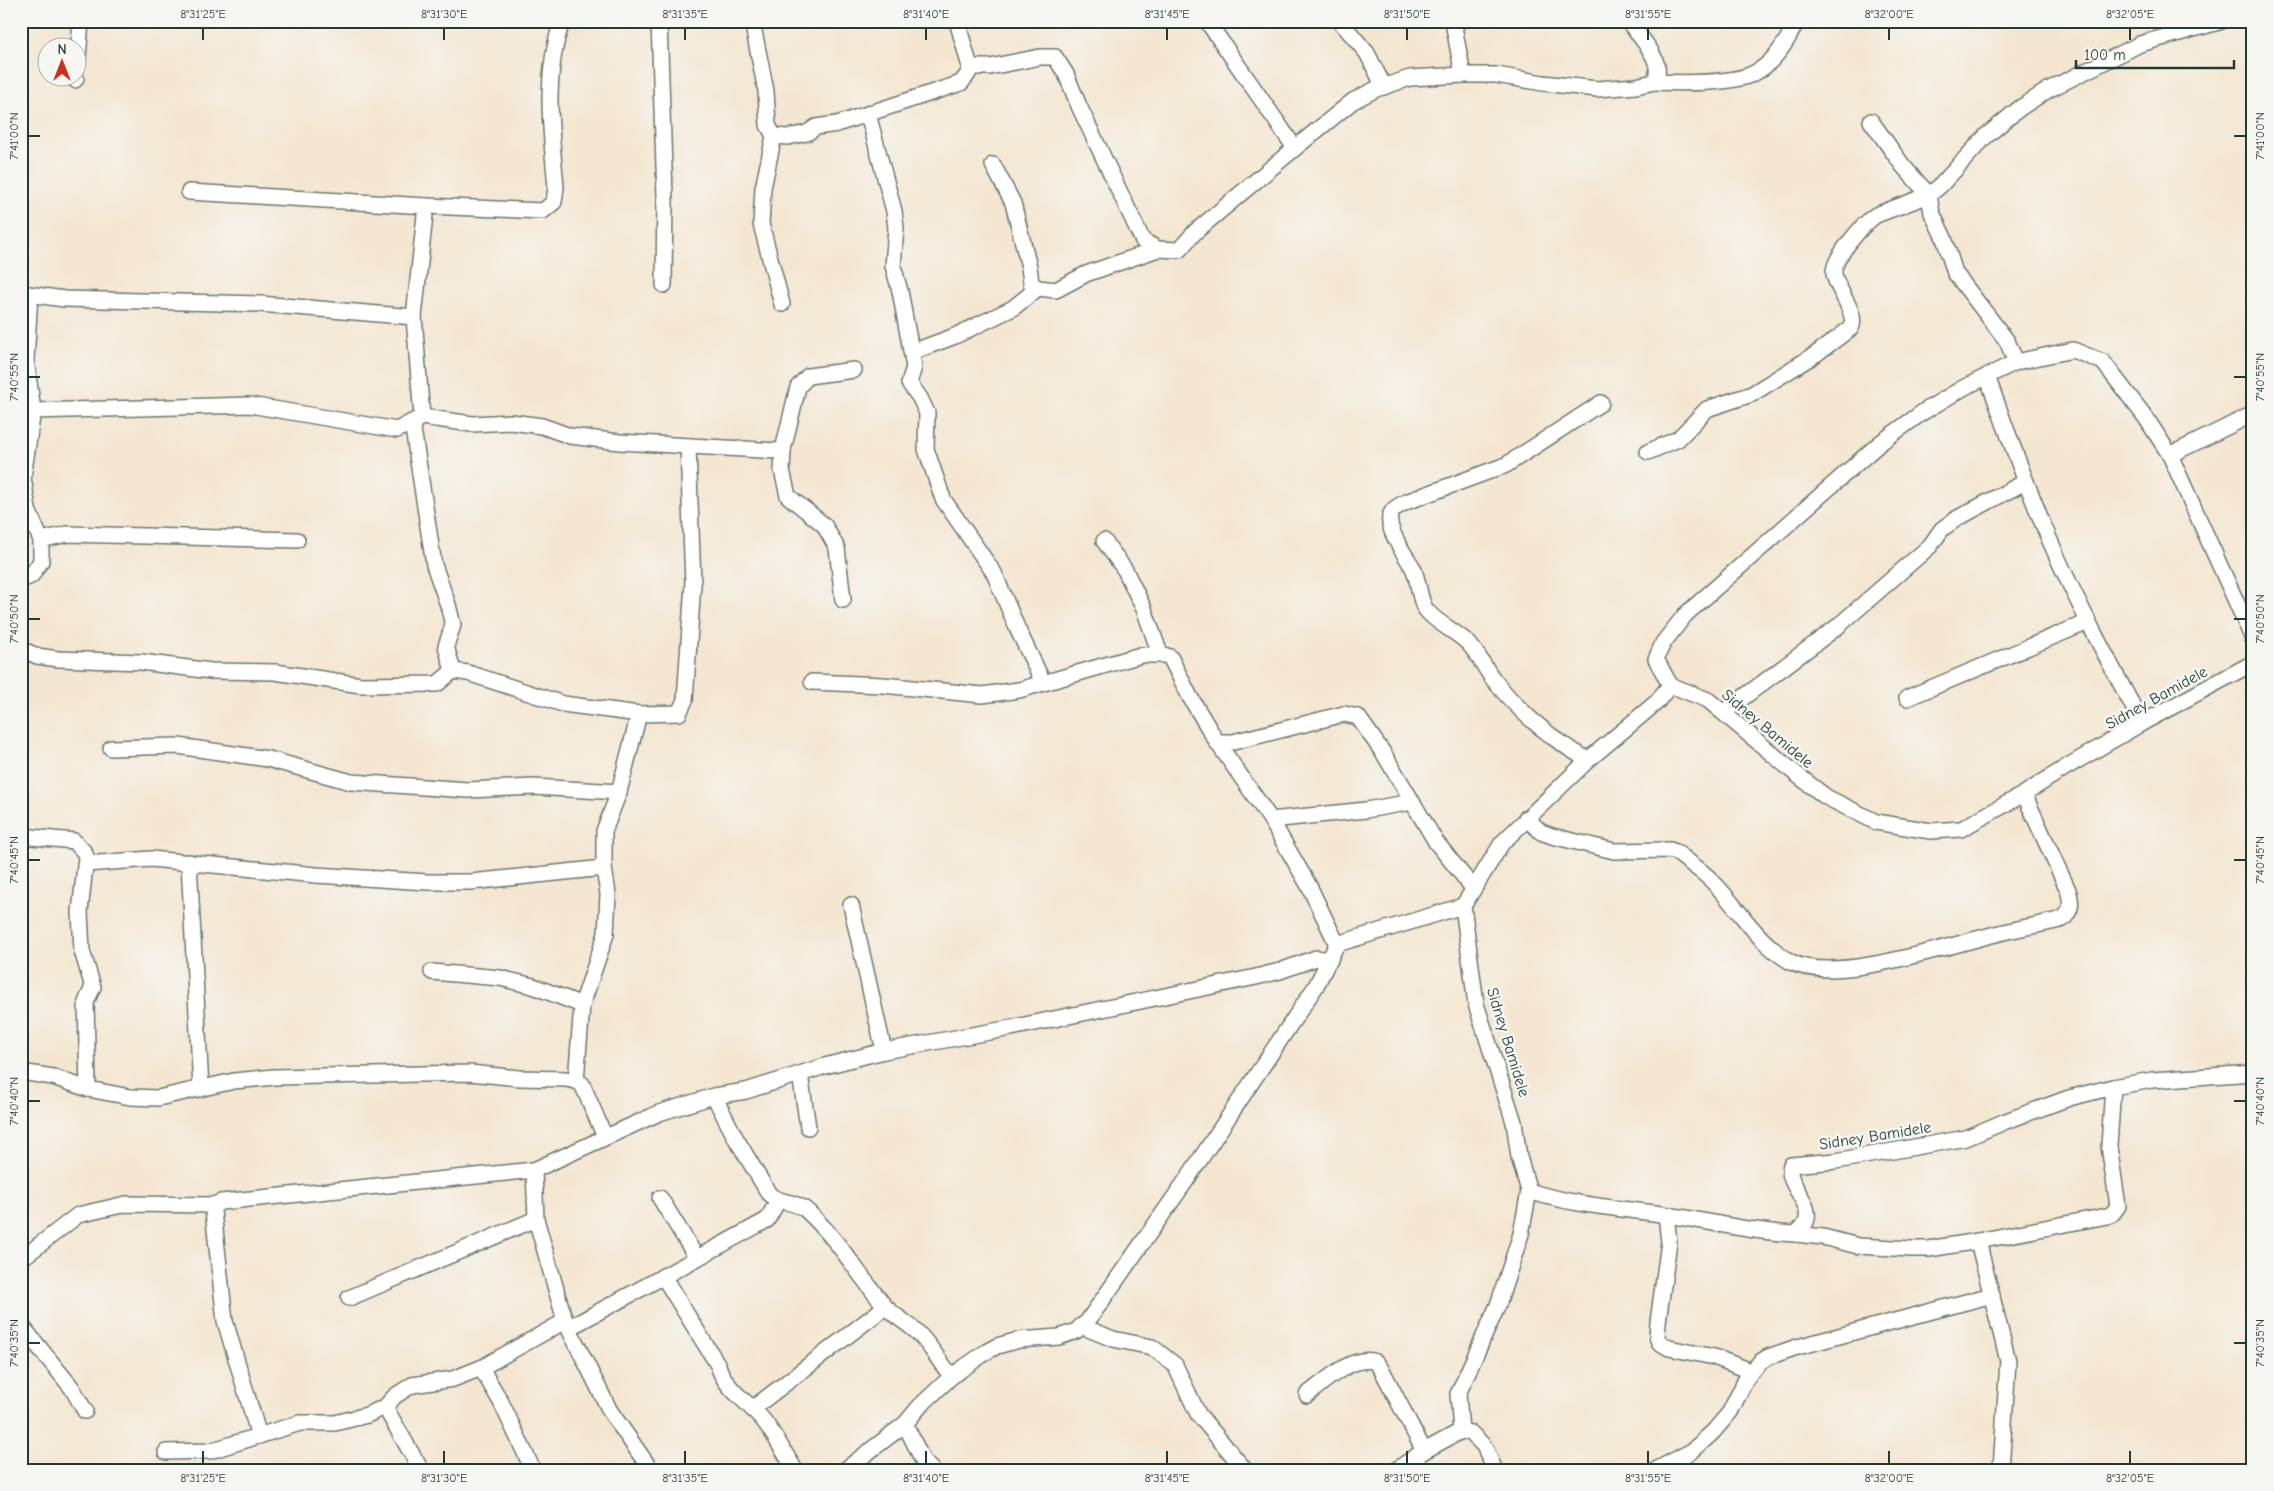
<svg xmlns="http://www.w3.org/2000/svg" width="2274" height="1491" font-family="'Comic Neue',sans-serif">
	<rect width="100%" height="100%" fill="#f6f6f2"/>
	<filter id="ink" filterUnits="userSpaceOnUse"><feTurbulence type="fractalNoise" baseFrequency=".02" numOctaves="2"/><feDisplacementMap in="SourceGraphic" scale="10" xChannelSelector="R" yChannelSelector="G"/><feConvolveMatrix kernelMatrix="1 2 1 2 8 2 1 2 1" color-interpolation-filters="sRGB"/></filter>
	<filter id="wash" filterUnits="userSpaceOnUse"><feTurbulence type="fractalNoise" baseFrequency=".0096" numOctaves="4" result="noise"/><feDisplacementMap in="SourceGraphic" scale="20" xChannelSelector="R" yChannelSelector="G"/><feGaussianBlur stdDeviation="1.12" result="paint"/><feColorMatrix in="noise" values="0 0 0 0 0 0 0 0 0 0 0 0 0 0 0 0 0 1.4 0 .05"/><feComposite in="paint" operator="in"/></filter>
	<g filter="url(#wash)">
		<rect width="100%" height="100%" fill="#f4e6d1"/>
	</g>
	<g filter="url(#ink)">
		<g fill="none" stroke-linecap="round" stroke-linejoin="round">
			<g stroke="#6a786b" stroke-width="18">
				<g id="minor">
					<polyline points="659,21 665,197 664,285"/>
					<polyline points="752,21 766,91 768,125 774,136 788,137 807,133 816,127 837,124 961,83 968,74 970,67 957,21"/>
					<polyline points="1207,21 1295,148"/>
					<polyline points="1340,21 1367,53 1384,87"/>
					<polyline points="1459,21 1454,27 1463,75"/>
					<polyline points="78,58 81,21"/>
					<path d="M 970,67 L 990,67 L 1040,57 L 1055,57 L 1066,74 L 1079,106 L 1143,241 L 1158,249 L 1179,250 L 1195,232 L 1295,148 L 1353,101 L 1376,89 L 1410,78 L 1463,75 L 1496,75 L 1543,83 L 1597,89 L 1636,86 L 1654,82 C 1667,63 1639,36 1628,21"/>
					<polyline points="75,80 76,78"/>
					<path d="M 1654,82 C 1678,83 1727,84 1750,75 C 1771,67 1788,42 1796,21"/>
					<polyline points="868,114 894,211 896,228 893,266 900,291 914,367 909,383 920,398 927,413 926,449 943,499 994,573 1018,630 1043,682"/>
					<polyline points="774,136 763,188 761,224 782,304"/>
					<polyline points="993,165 1013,203 1029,267 1031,283 1038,288 1056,290 1086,274 1158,249"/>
					<polyline points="189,192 426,206 414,317 422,417"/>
					<path d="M 426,206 L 543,211 L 554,202 L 556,187 C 551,130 543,77 562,21"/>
					<polyline points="21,293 64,299 260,304 414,317"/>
					<polyline points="912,352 955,336 1013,308 1038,288"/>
					<polyline points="2016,362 2007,341 1955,273 1944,238 1932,213 1929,195 1940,186 1986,136 2020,108 2048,90 2140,44 2222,21"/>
					<path d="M 1987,376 C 2007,432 2027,488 2051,543 C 2078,605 2110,664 2142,723"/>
					<polyline points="33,411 250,405 397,430 422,417 472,424 511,422 542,426 570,436 620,442 778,451 783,450 798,387 808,376 854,370"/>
					<polyline points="412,422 434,565 448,605 453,625 446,646 453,671"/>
					<polyline points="783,450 782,470 788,496 824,525 837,548 843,600"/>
					<path d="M 1648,452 L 1678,439 L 1707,409 L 1752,394 L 1816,354 L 1851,328 C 1859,314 1836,289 1834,274 C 1831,260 1864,223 1876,215 L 1929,195 L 1903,166 L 1871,121"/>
					<polyline points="2170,455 2253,414"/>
					<polyline points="41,540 67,534 297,540"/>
					<polyline points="1104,541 1125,570 1144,609 1160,654"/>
					<polyline points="21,580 31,576 41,561 41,540 28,510 23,477 33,411 26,360 30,295"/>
					<polyline points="21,649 37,656 58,659 141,662 211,671 275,672 361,685 437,684 453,671 468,673 563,704 639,714 679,713 685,700 693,584 688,446"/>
					<path d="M 2253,663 L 2142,723 L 2068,766 L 2024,794 L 1961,829 L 1931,831 L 1876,822 L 1826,797 L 1796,774 L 1708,700 L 1670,685 L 1657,702 L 1588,760 L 1502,843 L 1463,906 L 1476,1004 L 1514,1122 L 1519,1157 L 1529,1191 C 1575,1206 1621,1208 1668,1215 C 1711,1222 1752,1232 1796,1234 C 1799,1230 1804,1227 1806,1222 C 1814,1203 1784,1183 1791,1165 L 1836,1161 L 1966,1138 L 2006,1121 L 2069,1098 L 2113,1087 L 2152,1080 L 2253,1073"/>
					<polyline points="812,682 883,685 982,695 1019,690 1141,655 1164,655 1170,657 1190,697 1217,742 1271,820 1309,886 1337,944 1316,986 1185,1182 1087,1322 1076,1331 1059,1337 1019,1340 997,1346 986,1352 952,1376 920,1406 905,1424 845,1470"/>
					<polyline points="1670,685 1656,659 1663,643 1685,615 1880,443 1923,412 1963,388 2016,362 2073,350 2103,362 2146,418 2170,455 2253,639"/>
					<polyline points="1907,698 2088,622"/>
					<polyline points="1724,712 1837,627 1930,546 1942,529 1956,519 2025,482"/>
					<polyline points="1217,742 1233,742 1344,714 1358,717 1384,754 1436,842 1473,888"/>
					<polyline points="111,748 178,746 268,759 351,782 468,790 534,787 619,792"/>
					<path d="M 1588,760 C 1551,739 1519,712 1493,679 C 1485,668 1478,654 1469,644 C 1456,631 1439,625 1427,611 C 1419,602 1419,580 1413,568 C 1406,556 1387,531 1390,517 C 1392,508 1399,506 1406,502 L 1506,465 L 1601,403"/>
					<path d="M 1526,818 L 1541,832 L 1552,836 L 1614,851 L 1670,850 L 1676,852 C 1688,862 1701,870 1712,881 C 1740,909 1755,941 1791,962 C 1834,985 1949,945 1996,934 C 2018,928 2041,925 2063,919 C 2072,910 2072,903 2068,890 L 2024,794"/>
					<polyline points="1271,820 1366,810 1412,802"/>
					<polyline points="21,836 74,841 85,853 86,857 80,912 82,951 93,987 86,1002 88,1089"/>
					<polyline points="189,862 201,1089"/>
					<polyline points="86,864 151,859 316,875 427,882 471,882 604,868"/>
					<polyline points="851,905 884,1051"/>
					<polyline points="1337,944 1463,906"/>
					<polyline points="432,972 500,978 533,986 582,1005"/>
					<polyline points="21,1072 53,1077 88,1089 130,1097 158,1098 234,1081 274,1077 470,1073 519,1078 566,1079 576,1081 582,1084 605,1137"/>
					<polyline points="800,1074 808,1127"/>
					<polyline points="576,1081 582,1005 606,934 608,894 604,868 604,831 619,792 639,714"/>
					<path d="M 714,1096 L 735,1137 L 769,1194 C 779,1204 794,1200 806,1210 C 838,1239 857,1273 884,1305 C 893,1316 909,1323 919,1334 C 932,1347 940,1364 952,1376"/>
					<polyline points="660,1198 697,1258"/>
					<polyline points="1666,1215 1669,1242 1658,1322 1657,1337 1659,1342 1669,1348 1714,1357 1751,1371"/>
					<polyline points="1796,1234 1823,1237 1858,1246 1911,1249 1929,1249 1978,1241 2008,1361 2001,1470"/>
					<polyline points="1978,1241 2107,1216 2112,1214 2118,1206 2109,1146 2113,1087"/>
					<polyline points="21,1259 78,1215 126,1204 214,1205"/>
					<path d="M 663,1276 L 718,1365 C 725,1390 749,1402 764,1421 C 775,1436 785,1453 795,1470"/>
					<polyline points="349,1298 536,1219"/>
					<polyline points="21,1325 72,1388 85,1411"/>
					<polyline points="567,1326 578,1323 767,1220 778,1201"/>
					<polyline points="1081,1326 1113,1339 1152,1347 1175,1365 1198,1414 1245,1470"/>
					<polyline points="481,1368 501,1402 533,1470"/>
					<path d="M 1307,1395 C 1324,1382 1352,1354 1376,1362 L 1383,1372 L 1424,1451"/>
					<polyline points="385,1407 421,1470"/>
					<polyline points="752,1409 885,1307"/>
					<polyline points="905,1424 923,1461 932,1470"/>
					<polyline points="1461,1431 1458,1394 1498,1305 1521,1234 1529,1191"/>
					<polyline points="259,1436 225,1321 213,1211 214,1205 221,1202 534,1170"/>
					<polyline points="166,1452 210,1451 300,1423 335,1423 367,1415 385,1407 395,1396 412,1385 453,1379 481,1368 565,1321"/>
					<polyline points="651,1470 610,1411 565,1321 536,1219 534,1170 659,1113 714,1096 746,1091 825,1066 884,1051 1011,1028 1256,977 1280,971 1316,958 1330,960"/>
					<polyline points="1396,1470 1424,1451 1461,1431 1471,1433 1484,1446 1495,1470"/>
					<polyline points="1656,1470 1692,1451 1713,1432 1730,1412 1746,1379 1760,1362 1768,1357 1794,1348 1992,1295"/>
				</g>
			</g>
			<use href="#minor" stroke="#fff" stroke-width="15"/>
		</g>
	</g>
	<path fill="none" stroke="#1f3d34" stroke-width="2" d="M 203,28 L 203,40M 444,28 L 444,40M 685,28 L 685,40M 926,28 L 926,40M 1167,28 L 1167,40M 1407,28 L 1407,40M 1648,28 L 1648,40M 1889,28 L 1889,40M 2130,28 L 2130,40M 28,136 L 40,136M 2234,136 L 2246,136M 28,377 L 40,377M 2234,377 L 2246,377M 28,619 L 40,619M 2234,619 L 2246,619M 28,860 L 40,860M 2234,860 L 2246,860M 28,1101 L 40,1101M 2234,1101 L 2246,1101M 28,1343 L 40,1343M 2234,1343 L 2246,1343M 203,1451 L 203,1464M 444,1451 L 444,1464M 685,1451 L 685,1464M 926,1451 L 926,1464M 1167,1451 L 1167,1464M 1407,1451 L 1407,1464M 1648,1451 L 1648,1464M 1889,1451 L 1889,1464M 2130,1451 L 2130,1464"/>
	<g text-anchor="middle" stroke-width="5" stroke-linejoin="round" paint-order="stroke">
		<g font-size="16" fill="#1f3d34" stroke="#f6f6f2">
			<text transform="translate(2156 697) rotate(-29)" y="6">Sidney Bamidele</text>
			<text transform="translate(1768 728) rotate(40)" y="6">Sidney Bamidele</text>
			<text transform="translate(1509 1042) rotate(73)" y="6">Sidney Bamidele</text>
			<text transform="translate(1875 1135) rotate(-9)" y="6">Sidney Bamidele</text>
		</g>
	</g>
	<rect width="2274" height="1491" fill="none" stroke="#f6f6f2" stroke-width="55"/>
	<g transform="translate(62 62)"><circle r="24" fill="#f6f6f2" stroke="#a0aca6"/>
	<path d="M0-4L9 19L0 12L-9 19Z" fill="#c8321e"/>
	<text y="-8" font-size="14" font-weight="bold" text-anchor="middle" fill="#1f3d34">N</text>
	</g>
	<path d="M2076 60v8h158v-8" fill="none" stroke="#1f3d34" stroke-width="2.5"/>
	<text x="2084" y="60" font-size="15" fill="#1f3d34" stroke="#f6f6f2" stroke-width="4" paint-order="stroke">100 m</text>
	<rect x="28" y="28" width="2218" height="1436" fill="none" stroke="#1f3d34" stroke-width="2"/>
	<g font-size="12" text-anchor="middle" fill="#1f3d34">
		<text x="203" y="18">8°31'25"E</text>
		<text x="444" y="18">8°31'30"E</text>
		<text x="685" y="18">8°31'35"E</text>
		<text x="926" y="18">8°31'40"E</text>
		<text x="1167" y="18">8°31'45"E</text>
		<text x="1407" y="18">8°31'50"E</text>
		<text x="1648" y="18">8°31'55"E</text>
		<text x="1889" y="18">8°32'00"E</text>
		<text x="2130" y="18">8°32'05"E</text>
		<text transform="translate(14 136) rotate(-90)" y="4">7°41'00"N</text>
		<text transform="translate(2260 136) rotate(-90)" y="4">7°41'00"N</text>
		<text transform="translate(14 377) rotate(-90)" y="4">7°40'55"N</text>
		<text transform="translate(2260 377) rotate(-90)" y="4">7°40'55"N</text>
		<text transform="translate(14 619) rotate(-90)" y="4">7°40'50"N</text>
		<text transform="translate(2260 619) rotate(-90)" y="4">7°40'50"N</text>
		<text transform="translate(14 860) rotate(-90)" y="4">7°40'45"N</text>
		<text transform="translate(2260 860) rotate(-90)" y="4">7°40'45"N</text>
		<text transform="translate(14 1101) rotate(-90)" y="4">7°40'40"N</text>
		<text transform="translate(2260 1101) rotate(-90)" y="4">7°40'40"N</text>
		<text transform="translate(14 1343) rotate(-90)" y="4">7°40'35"N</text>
		<text transform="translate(2260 1343) rotate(-90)" y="4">7°40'35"N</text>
		<text x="203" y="1482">8°31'25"E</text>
		<text x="444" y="1482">8°31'30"E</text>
		<text x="685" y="1482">8°31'35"E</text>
		<text x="926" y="1482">8°31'40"E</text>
		<text x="1167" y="1482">8°31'45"E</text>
		<text x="1407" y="1482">8°31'50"E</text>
		<text x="1648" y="1482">8°31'55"E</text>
		<text x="1889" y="1482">8°32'00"E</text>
		<text x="2130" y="1482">8°32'05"E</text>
	</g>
</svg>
